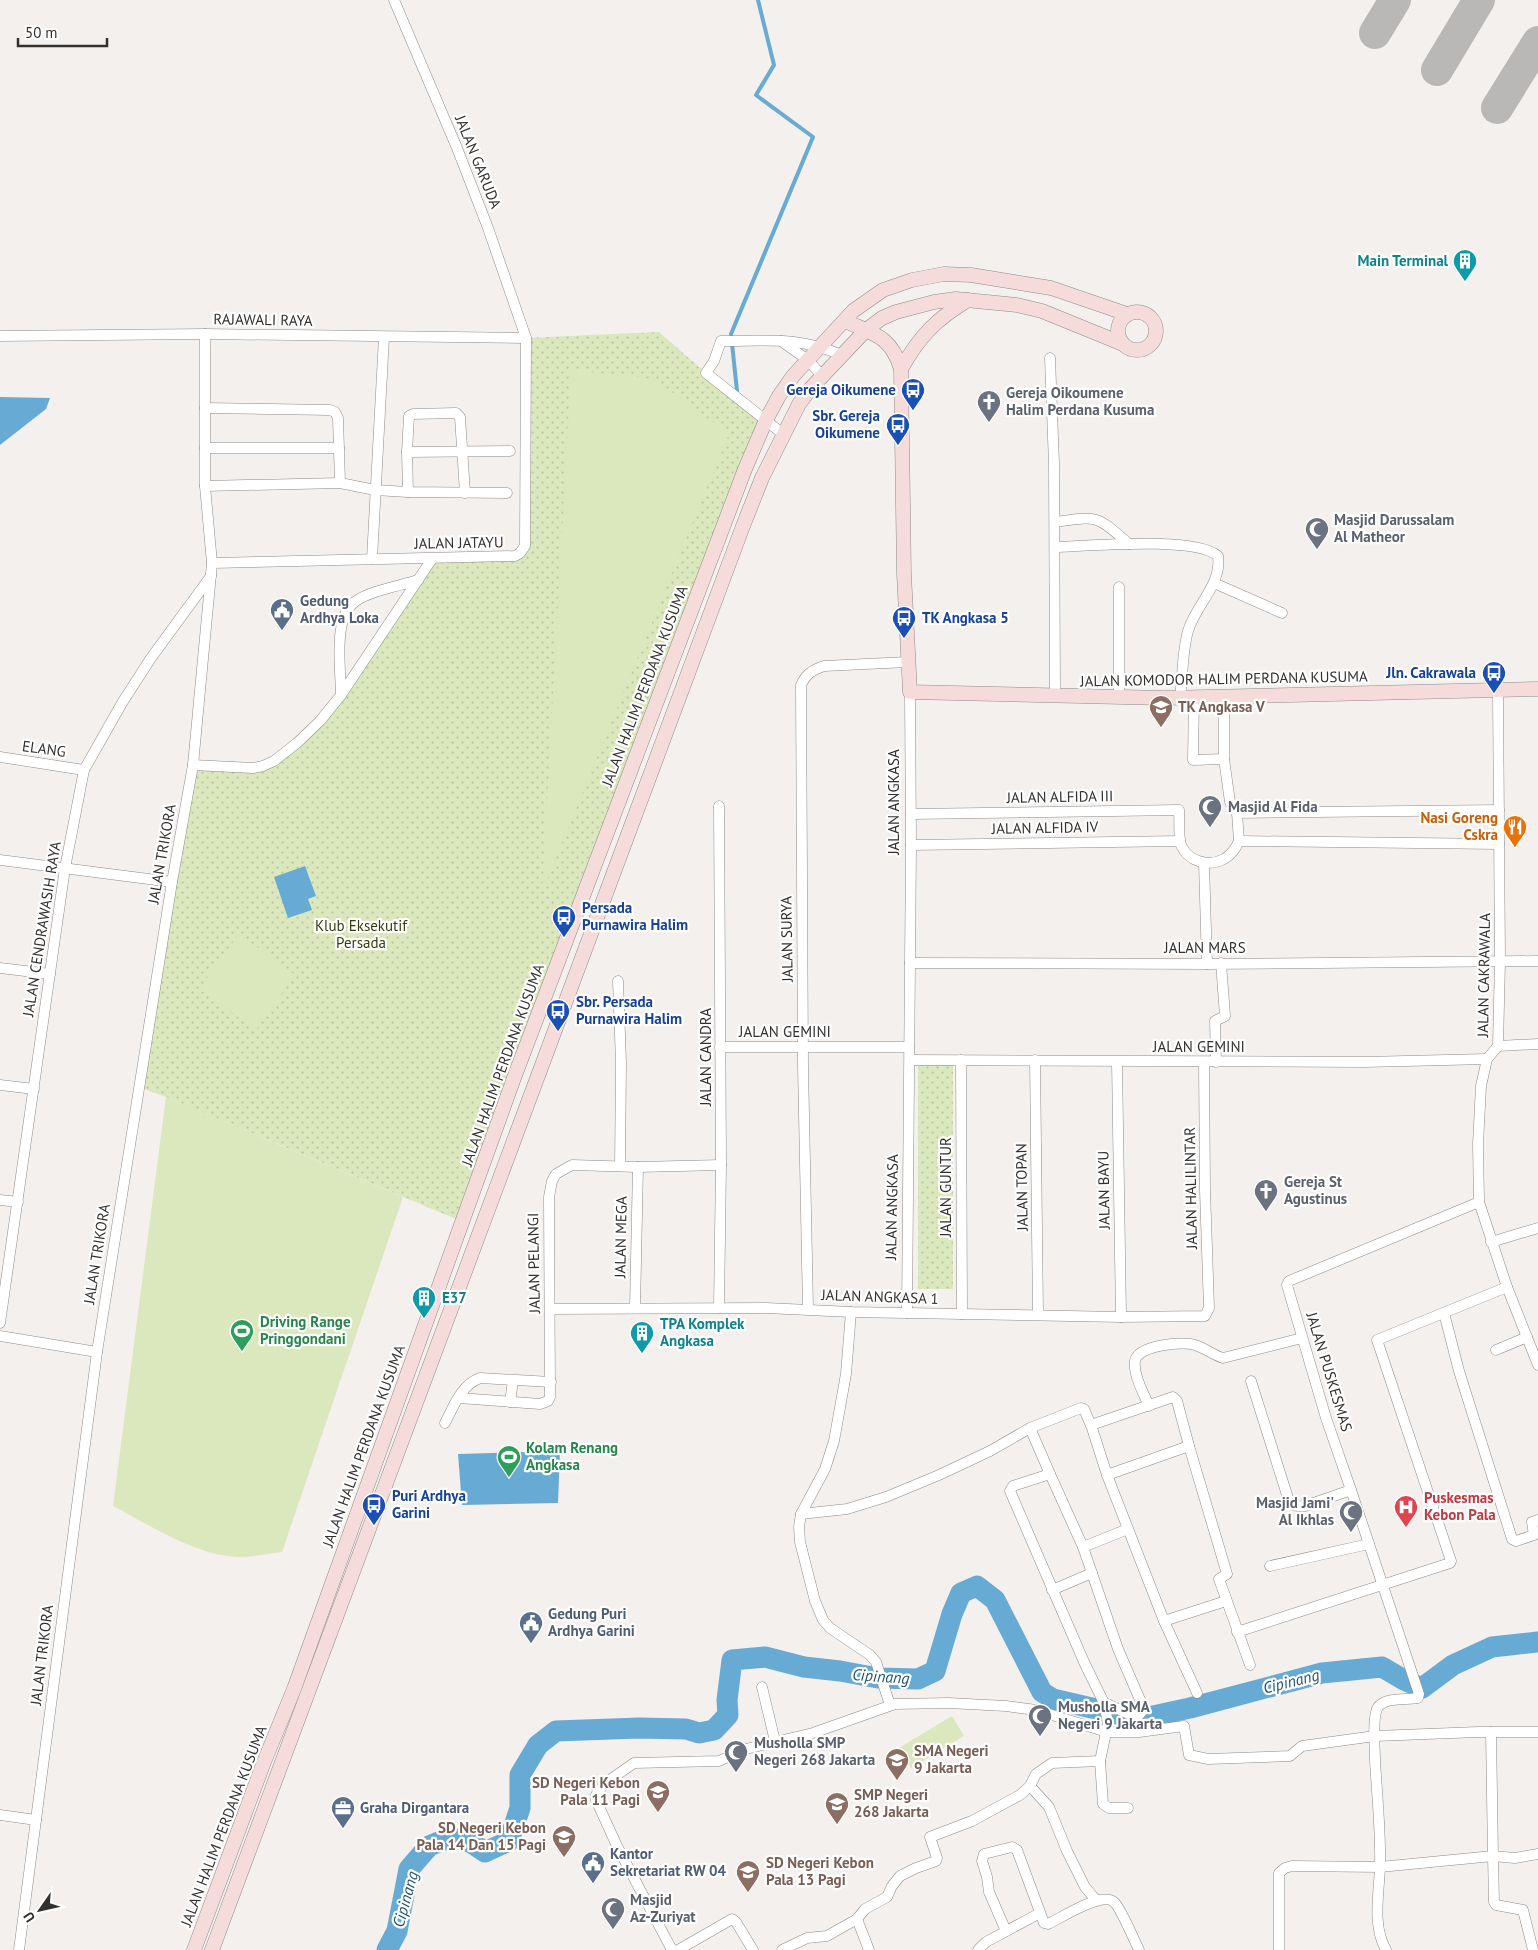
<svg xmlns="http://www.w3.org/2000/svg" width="1538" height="1950" font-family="'PT Sans',sans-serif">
	<defs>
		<pattern id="grass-dots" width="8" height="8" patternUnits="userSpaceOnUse" patternTransform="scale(1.25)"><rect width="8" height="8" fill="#dbe7bc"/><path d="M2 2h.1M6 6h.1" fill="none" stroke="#bcc7a2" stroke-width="1.8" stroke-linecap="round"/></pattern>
	</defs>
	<rect width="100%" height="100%" fill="#f4f0ee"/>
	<g fill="url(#grass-dots)">
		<polygon points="659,332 699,367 766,420 463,1222 166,1097 139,1087 193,765 263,766 320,721 432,559 522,551 526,338"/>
		<rect x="918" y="1063" width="35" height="226"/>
	</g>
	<g fill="#dbe7bc">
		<polygon points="571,370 654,379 729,434 542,892"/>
		<polygon points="239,934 295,975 256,1030 199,989"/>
		<path d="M 166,1097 L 403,1197 L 282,1552 C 269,1553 254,1557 240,1557 C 199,1557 149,1525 113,1506 Z"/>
		<polygon points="952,1716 964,1736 911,1768 899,1748"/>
	</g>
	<g fill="#67abd4">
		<polygon points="0,397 50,398 46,409 0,445"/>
		<polygon points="305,866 316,896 308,899 312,910 288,918 274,877"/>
		<polygon points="560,1451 558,1503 462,1505 458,1454"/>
	</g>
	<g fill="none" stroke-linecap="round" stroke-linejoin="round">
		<polyline stroke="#67abd4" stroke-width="4" points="737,391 731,334 813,137 756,95 774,65 758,0"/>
		<polyline stroke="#67abd4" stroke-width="21" points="387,1950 397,1931 409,1869 429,1846 451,1837 470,1842 485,1852 509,1841 520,1808 520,1775 538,1745 556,1731 639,1728 686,1729 699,1733 714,1730 728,1715 727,1700 732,1660 765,1657 804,1667 840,1671 878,1678 918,1679 935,1671 952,1614 961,1593 977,1586 995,1600 1042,1692 1053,1699 1139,1719 1190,1708 1322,1673 1382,1667 1404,1680 1422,1688 1453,1665 1492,1647 1538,1642"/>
		<g stroke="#bab8b6" stroke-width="32">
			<polyline points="1375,33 1395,0"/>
			<polyline points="1437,70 1479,0"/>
			<polyline points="1497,108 1538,42"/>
		</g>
		<g stroke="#8e8b89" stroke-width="11">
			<g id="street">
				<polyline points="0,336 205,334 526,338"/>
				<polyline points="781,341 808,360 822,376"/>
				<polyline points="1050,358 1054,464 1055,696"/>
				<polyline points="205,408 330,410 335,412 338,418 340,483"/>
				<path d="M 783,434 L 706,373 L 714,361 L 721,341 C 767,341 797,336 842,355"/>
				<polyline points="205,448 339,448"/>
				<polyline points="407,452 510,451"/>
				<polyline points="205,486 340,483 375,490 408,492 507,493"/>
				<polyline points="408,492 407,452 409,416 413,414 456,413 460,417 465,493"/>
				<path d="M 1055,522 C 1098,516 1096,515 1129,544"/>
				<path d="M 1055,547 C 1088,546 1195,536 1218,556 C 1222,585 1196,604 1188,631 C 1182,652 1183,676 1180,697"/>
				<polyline points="372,559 384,337"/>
				<polyline points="212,563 515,556 520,553 525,546 526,338 488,228 457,148 394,0"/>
				<polyline points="1214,583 1282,613"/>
				<polyline points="1119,587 1119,697"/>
				<polyline points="1498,691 1500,961 1498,1046 1487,1059 1481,1086 1478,1144 1479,1202 1507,1287 1538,1365"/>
				<path d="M 341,695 C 341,670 332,616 356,601 C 372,590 400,586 418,580"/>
				<polyline points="1194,697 1193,760 1224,759"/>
				<polyline points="0,757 84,770"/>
				<polyline points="193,765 253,768 263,766 274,761 297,743 320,721 341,695 432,559"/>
				<polyline points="719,806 721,1165 719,1308"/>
				<polyline points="1237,813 1499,810"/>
				<path d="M 911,814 L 1179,810 C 1180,821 1178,835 1181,845 C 1188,862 1209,867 1224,859 C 1231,855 1236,848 1239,841 L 1237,813 L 1230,802 L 1224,759 L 1224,697"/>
				<polyline points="1239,841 1499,844"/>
				<polyline points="911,845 1180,841"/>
				<polyline points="0,860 172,882"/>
				<polyline points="1204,863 1207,964"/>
				<polyline points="910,963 1207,964 1538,961"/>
				<polyline points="0,968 50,974"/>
				<polyline points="618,981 621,1062 620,1166"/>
				<polyline points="1498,1046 1538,1044"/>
				<polyline points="720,1047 909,1047"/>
				<polyline points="910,1060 1365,1062 1487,1059"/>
				<polyline points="961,1060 962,1314"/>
				<polyline points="1035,1060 1038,1314"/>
				<polyline points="1117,1062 1121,1317"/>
				<polyline points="1216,1062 1215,1021 1225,1016 1221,963"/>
				<polyline points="0,1085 34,1089"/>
				<polyline points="0,1200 18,1202"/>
				<polyline points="1491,1242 1538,1228"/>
				<polyline points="635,1308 638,1167"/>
				<polyline points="550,1309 766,1308 851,1312 1121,1317 1205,1316 1209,1308 1205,1190 1204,1062"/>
				<path d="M 808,1309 L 803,1066 L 801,685 C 806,674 812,670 824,666 L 908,662"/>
				<polyline points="851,1312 846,1374 834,1441 825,1469 801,1514 799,1527 800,1542 815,1601 823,1620 830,1628 870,1655 876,1662 890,1705"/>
				<polyline points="907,1313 911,845 910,692"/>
				<polyline points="1444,1313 1459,1371 1512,1539 1516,1541 1534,1535 1532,1522 1538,1520"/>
				<polyline points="0,1323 65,868 84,770 122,703 151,658 211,576"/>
				<polyline points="0,1336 97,1352"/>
				<polyline points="1496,1350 1527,1337"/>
				<path d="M 1251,1381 L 1288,1498 C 1293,1506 1296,1507 1305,1506 L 1351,1490"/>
				<polyline points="459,1398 540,1404 548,1401 550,1397 549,1197 552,1181 556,1174 572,1165 638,1167 721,1165"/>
				<polyline points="510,1402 513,1381"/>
				<path d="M 1149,1406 C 1144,1394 1133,1375 1135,1361 C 1138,1345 1183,1341 1195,1345 C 1205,1348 1213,1355 1223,1358 L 1302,1338"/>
				<path d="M 445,1423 C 454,1406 461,1385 480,1378 L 551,1382"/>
				<polyline points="1091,1425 1173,1397 1177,1401 1189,1446"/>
				<path d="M 1050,1474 L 1083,1547 L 1118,1649 L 1144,1709 L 1139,1715 C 1128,1717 1115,1706 1104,1703"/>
				<polyline points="1107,1475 1189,1446 1227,1574 1219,1579 1250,1665"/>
				<polyline points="801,1514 847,1509 886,1497 939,1475 990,1451 1030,1428 1081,1408 1084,1409 1092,1428 1107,1475 1164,1621 1197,1693"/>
				<polyline points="1083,1547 1128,1529"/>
				<polyline points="1270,1566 1369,1544"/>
				<polyline points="1052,1590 1092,1573"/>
				<polyline points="1164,1621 1226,1601"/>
				<polyline points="1237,1632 1450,1563 1451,1561 1377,1340 1507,1287"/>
				<polyline points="762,1687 775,1741"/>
				<polyline points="1491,1732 1493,1856 1515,1858 1538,1854"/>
				<polyline points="1100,1761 1103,1804 1109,1808 1128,1808"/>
				<polyline points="1030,1786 1049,1807 1067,1851 1085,1887 1096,1900"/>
				<polyline points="0,1815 36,1820"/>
				<polyline points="857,1919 869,1950"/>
				<path d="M 1006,1931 L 989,1892 L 987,1877 L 982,1861 L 984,1854 L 1012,1847 L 1017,1850 L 1044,1923 L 1048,1924 C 1061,1918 1102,1891 1114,1902 C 1121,1908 1134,1940 1139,1950"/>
				<polyline points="19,1950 97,1352 172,882 193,765 212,563 205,486 205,334"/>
				<polyline points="672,1950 617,1846 596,1800 596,1795 604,1784 634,1763 719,1761 746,1749 813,1733 895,1704 948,1703 1006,1706 1036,1710 1107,1732 1139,1732 1184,1726 1189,1755 1208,1759 1290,1756 1302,1746 1375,1736 1478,1732 1538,1732"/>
				<polyline points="678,1950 732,1919 736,1922 753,1950"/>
				<polyline points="782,1950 807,1938 827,1936 857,1919 865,1909 887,1897 892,1886 900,1876 916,1868 936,1861 937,1858 930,1837 972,1821 1020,1795 1030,1786 1036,1774 1052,1763 1100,1761 1108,1723 1104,1703 1084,1662 1010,1491 1013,1486 1050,1474 1030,1428"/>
				<polyline points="978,1950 986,1942 1040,1913"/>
				<polyline points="1279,1950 1279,1873 1285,1868 1292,1866 1380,1867 1493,1856 1494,1902 1496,1905 1523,1910 1533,1950"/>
				<path d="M 1386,1950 C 1372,1925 1379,1894 1380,1867 C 1381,1832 1377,1796 1375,1760 C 1375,1750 1372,1716 1378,1707 C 1386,1697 1406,1700 1418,1698 L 1419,1694 L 1351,1490 L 1326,1418 L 1287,1285 L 1289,1281 L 1479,1202"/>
			</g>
		</g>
		<g stroke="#8e8b89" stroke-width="15">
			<g id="secondary">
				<circle cx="1137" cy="331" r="19"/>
				<path d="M 845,321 C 874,334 891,336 901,369 L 904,574 L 910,692 L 1164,698 L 1538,689"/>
				<path d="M 901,369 C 919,337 936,319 968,300"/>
				<polyline points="194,1950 264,1762 294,1689 514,1078 745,469 766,420 779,396 793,376 853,311 883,290 912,280 944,274 971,275 1051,288 1127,314"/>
				<polyline points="212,1950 743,526 762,478 799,404 811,388 866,330 882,318 896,312 934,302 956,299 1017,305 1042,311 1123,344"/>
			</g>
		</g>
		<use href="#street" stroke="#fff" stroke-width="10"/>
		<use href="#secondary" stroke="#f5dcda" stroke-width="14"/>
	</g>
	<defs>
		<g id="building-pin" transform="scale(1.25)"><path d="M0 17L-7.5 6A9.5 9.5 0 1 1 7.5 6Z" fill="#0f9aa8" stroke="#fffefe"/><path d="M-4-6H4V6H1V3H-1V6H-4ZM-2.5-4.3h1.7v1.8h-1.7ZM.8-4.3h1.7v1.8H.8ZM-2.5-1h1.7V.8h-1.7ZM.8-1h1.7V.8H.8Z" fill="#fff"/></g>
		<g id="bus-pin" transform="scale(1.25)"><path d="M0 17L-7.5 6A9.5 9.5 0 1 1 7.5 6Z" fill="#1a4fb4" stroke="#fffefe"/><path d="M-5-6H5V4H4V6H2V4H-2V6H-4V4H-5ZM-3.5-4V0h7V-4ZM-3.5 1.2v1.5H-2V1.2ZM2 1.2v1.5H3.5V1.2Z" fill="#fff"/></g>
		<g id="church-pin" transform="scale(1.25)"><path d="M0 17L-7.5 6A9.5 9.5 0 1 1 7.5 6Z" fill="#6b7280" stroke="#fffefe"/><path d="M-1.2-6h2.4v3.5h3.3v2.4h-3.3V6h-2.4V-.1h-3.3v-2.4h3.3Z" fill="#fff"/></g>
		<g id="mosque-pin" transform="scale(1.25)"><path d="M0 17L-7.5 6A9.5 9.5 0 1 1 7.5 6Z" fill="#6b7280" stroke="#fffefe"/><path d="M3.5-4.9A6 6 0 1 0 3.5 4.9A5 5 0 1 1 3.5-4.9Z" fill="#fff"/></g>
		<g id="civic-pin" transform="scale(1.25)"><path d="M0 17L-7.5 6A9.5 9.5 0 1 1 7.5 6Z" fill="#5c6f8a" stroke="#fffefe"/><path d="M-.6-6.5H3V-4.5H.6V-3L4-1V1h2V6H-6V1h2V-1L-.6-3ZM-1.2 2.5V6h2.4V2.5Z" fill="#fff"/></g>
		<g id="school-pin" transform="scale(1.25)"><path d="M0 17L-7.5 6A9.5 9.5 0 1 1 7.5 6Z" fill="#8d6e63" stroke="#fffefe"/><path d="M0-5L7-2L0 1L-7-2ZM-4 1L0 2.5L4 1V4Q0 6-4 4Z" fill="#fff"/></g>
		<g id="restaurant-pin" transform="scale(1.25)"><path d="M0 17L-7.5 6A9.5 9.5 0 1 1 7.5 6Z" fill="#e8710a" stroke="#fffefe"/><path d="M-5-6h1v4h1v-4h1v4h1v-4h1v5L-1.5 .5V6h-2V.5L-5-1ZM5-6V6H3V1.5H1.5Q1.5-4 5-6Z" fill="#fff"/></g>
		<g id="stadium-pin" transform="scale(1.25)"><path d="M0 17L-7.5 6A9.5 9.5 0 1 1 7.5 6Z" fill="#2e9e5b" stroke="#fffefe"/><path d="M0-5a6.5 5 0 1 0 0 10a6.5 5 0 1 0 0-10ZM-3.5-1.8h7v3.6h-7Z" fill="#fff"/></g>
		<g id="hospital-pin" transform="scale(1.25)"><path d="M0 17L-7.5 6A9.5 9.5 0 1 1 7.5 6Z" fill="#e0444e" stroke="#fffefe"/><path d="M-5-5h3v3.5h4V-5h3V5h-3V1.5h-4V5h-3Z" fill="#fff"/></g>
		<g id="office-pin" transform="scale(1.25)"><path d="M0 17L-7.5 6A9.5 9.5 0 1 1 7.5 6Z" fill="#5c6f8a" stroke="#fffefe"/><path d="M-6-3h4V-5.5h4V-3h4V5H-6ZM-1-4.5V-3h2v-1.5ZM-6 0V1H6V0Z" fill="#fff"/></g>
	</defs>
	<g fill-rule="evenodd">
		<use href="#building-pin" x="1465" y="261"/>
		<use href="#bus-pin" x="913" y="390"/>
		<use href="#church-pin" x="989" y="402"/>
		<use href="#bus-pin" x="898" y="425"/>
		<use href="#mosque-pin" x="1317" y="529"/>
		<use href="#civic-pin" x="282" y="610"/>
		<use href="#bus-pin" x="904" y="618"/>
		<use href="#bus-pin" x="1494" y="673"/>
		<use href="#school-pin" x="1161" y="707"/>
		<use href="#mosque-pin" x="1210" y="807"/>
		<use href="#restaurant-pin" x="1515" y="827"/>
		<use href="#bus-pin" x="564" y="917"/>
		<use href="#bus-pin" x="558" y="1011"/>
		<use href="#church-pin" x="1266" y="1191"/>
		<use href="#building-pin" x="424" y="1298"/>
		<use href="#stadium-pin" x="242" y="1331"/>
		<use href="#building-pin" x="642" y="1333"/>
		<use href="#stadium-pin" x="509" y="1457"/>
		<use href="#bus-pin" x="374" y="1505"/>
		<use href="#hospital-pin" x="1406" y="1507"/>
		<use href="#mosque-pin" x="1351" y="1512"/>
		<use href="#civic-pin" x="531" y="1623"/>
		<use href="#mosque-pin" x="1040" y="1716"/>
		<use href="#mosque-pin" x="736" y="1752"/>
		<use href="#school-pin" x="897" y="1760"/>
		<use href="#school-pin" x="658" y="1792"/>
		<use href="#school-pin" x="837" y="1804"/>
		<use href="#office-pin" x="343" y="1808"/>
		<use href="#school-pin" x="564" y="1837"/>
		<use href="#civic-pin" x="593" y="1863"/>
		<use href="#school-pin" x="748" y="1872"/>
		<use href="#mosque-pin" x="613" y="1909"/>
	</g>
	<g text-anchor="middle" stroke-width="4.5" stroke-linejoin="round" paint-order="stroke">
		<g font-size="15" fill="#323130" stroke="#fffefe">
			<text transform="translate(478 162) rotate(68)" y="5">JALAN GARUDA</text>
			<text transform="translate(263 320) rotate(1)" y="5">RAJAWALI RAYA</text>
			<text transform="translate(459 543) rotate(-1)" y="5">JALAN JATAYU</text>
			<text transform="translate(1224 679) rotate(-1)" y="5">JALAN KOMODOR HALIM PERDANA KUSUMA</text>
			<text transform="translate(645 686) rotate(-69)" y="5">JALAN HALIM PERDANA KUSUMA</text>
			<text transform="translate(44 749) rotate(8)" y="5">ELANG</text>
			<text transform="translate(1060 797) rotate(-1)" y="5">JALAN ALFIDA III</text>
			<text transform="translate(894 802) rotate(-90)" y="5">JALAN ANGKASA</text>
			<text transform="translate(1045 828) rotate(-1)" y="5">JALAN ALFIDA IV</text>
			<text transform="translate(162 854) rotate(-80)" y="5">JALAN TRIKORA</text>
			<text transform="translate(42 929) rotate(-81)" y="5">JALAN CENDRAWASIH RAYA</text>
			<text transform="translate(787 939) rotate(-91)" y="5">JALAN SURYA</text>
			<text x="1205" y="953">JALAN MARS</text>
			<text transform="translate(1484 975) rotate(-89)" y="5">JALAN CAKRAWALA</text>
			<text x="785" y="1037">JALAN GEMINI</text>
			<text x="1199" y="1052">JALAN GEMINI</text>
			<text transform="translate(706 1057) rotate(-90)" y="5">JALAN CANDRA</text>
			<text transform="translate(503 1065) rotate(-70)" y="5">JALAN HALIM PERDANA KUSUMA</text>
			<text transform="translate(946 1187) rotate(-90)" y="5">JALAN GUNTUR</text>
			<text transform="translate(1022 1187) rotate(-91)" y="5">JALAN TOPAN</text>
			<text transform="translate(1191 1188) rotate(-91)" y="5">JALAN HALILINTAR</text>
			<text transform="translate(1104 1190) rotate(-91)" y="5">JALAN BAYU</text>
			<text transform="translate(892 1207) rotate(-89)" y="5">JALAN ANGKASA</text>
			<text transform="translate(621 1237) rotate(-89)" y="5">JALAN MEGA</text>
			<text transform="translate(97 1254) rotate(-81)" y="5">JALAN TRIKORA</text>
			<text transform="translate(534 1263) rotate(-91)" y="5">JALAN PELANGI</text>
			<text transform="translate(880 1297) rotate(2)" y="5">JALAN ANGKASA 1</text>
			<text transform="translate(1329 1372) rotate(73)" y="5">JALAN PUSKESMAS</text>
			<text transform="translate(364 1446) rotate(-70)" y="5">JALAN HALIM PERDANA KUSUMA</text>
			<text transform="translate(42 1655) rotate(-83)" y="5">JALAN TRIKORA</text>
			<text transform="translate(224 1826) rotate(-69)" y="5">JALAN HALIM PERDANA KUSUMA</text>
		</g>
		<g font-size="15" font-weight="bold" fill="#0d838f" stroke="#fffefe" text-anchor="start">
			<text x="1448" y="266" text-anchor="end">Main Terminal</text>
			<text x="442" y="1303">E37</text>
			<text x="660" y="1329">TPA Komplek<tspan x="660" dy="17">Angkasa</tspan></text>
		</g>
		<g font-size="15" font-weight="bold" fill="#164399" stroke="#fffefe" text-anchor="start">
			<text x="896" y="395" text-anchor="end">Gereja Oikumene</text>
			<text x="880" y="421" text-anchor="end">Sbr. Gereja<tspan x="880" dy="17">Oikumene</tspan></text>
			<text x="922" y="623">TK Angkasa 5</text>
			<text x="1476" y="678" text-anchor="end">Jln. Cakrawala</text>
			<text x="582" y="913">Persada<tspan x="582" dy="17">Purnawira Halim</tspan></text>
			<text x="576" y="1007">Sbr. Persada<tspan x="576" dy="17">Purnawira Halim</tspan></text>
			<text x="392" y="1501">Puri Ardhya<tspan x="392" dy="17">Garini</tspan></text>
		</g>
		<g font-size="15" font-weight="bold" fill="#5b616d" stroke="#fffefe" text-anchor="start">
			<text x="1006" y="398">Gereja Oikoumene<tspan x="1006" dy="17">Halim Perdana Kusuma</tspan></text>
			<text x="1334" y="525">Masjid Darussalam<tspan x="1334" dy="17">Al Matheor</tspan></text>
			<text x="1228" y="812">Masjid Al Fida</text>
			<text x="1284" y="1187">Gereja St<tspan x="1284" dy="17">Agustinus</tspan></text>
			<text x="1334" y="1508" text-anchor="end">Masjid Jami'<tspan x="1334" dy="17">Al Ikhlas</tspan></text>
			<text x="1058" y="1712">Musholla SMA<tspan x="1058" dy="17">Negeri 9 Jakarta</tspan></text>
			<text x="754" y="1748">Musholla SMP<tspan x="754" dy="17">Negeri 268 Jakarta</tspan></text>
			<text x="630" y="1905">Masjid<tspan x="630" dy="17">Az-Zuriyat</tspan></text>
		</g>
		<g font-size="15" font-weight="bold" fill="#4e5e75" stroke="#fffefe" text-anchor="start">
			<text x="300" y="606">Gedung<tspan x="300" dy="17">Ardhya Loka</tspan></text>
			<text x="548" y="1619">Gedung Puri<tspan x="548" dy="17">Ardhya Garini</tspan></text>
			<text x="360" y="1813">Graha Dirgantara</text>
			<text x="610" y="1859">Kantor<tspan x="610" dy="17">Sekretariat RW 04</tspan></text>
		</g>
		<g font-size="15" font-weight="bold" fill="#785e54" stroke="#fffefe" text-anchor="start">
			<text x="1178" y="712">TK Angkasa V</text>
			<text x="914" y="1756">SMA Negeri<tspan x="914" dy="17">9 Jakarta</tspan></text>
			<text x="640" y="1788" text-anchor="end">SD Negeri Kebon<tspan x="640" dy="17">Pala 11 Pagi</tspan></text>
			<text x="854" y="1800">SMP Negeri<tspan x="854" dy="17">268 Jakarta</tspan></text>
			<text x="546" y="1833" text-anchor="end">SD Negeri Kebon<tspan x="546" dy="17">Pala 14 Dan 15 Pagi</tspan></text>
			<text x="766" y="1868">SD Negeri Kebon<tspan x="766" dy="17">Pala 13 Pagi</tspan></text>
		</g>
		<g font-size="15" font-weight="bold" fill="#c56008" stroke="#fffefe" text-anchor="end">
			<text x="1498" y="823">Nasi Goreng<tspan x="1498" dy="17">Cskra</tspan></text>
		</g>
		<g font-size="15" fill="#333e0a" stroke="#fffefe">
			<text x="361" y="931">Klub Eksekutif<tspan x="361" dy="17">Persada</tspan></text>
		</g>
		<g font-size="15" font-weight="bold" fill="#27864d" stroke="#fffefe" text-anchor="start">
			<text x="260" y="1327">Driving Range<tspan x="260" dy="17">Pringgondani</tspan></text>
			<text x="526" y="1453">Kolam Renang<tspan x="526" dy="17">Angkasa</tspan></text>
		</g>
		<g font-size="15" font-weight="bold" fill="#be3a42" stroke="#fffefe" text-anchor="start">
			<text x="1424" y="1503">Puskesmas<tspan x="1424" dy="17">Kebon Pala</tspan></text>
		</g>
		<g font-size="16" font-style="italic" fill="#1f5471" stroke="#fffefe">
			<text transform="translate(881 1676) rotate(4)" y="6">Cipinang</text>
			<text transform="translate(1291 1681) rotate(-14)" y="6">Cipinang</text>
			<text transform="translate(405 1899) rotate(-75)" y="6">Cipinang</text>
		</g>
	</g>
	<g transform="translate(40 1910) rotate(236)" stroke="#fffefe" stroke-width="4" paint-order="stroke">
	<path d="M0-4L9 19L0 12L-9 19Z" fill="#323130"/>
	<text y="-8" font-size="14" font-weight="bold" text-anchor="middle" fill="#323130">U</text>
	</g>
	<path d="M18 38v8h89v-8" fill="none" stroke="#323130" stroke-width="2.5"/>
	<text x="25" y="38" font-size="15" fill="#323130" stroke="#fffefe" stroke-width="4" paint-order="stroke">50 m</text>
</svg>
